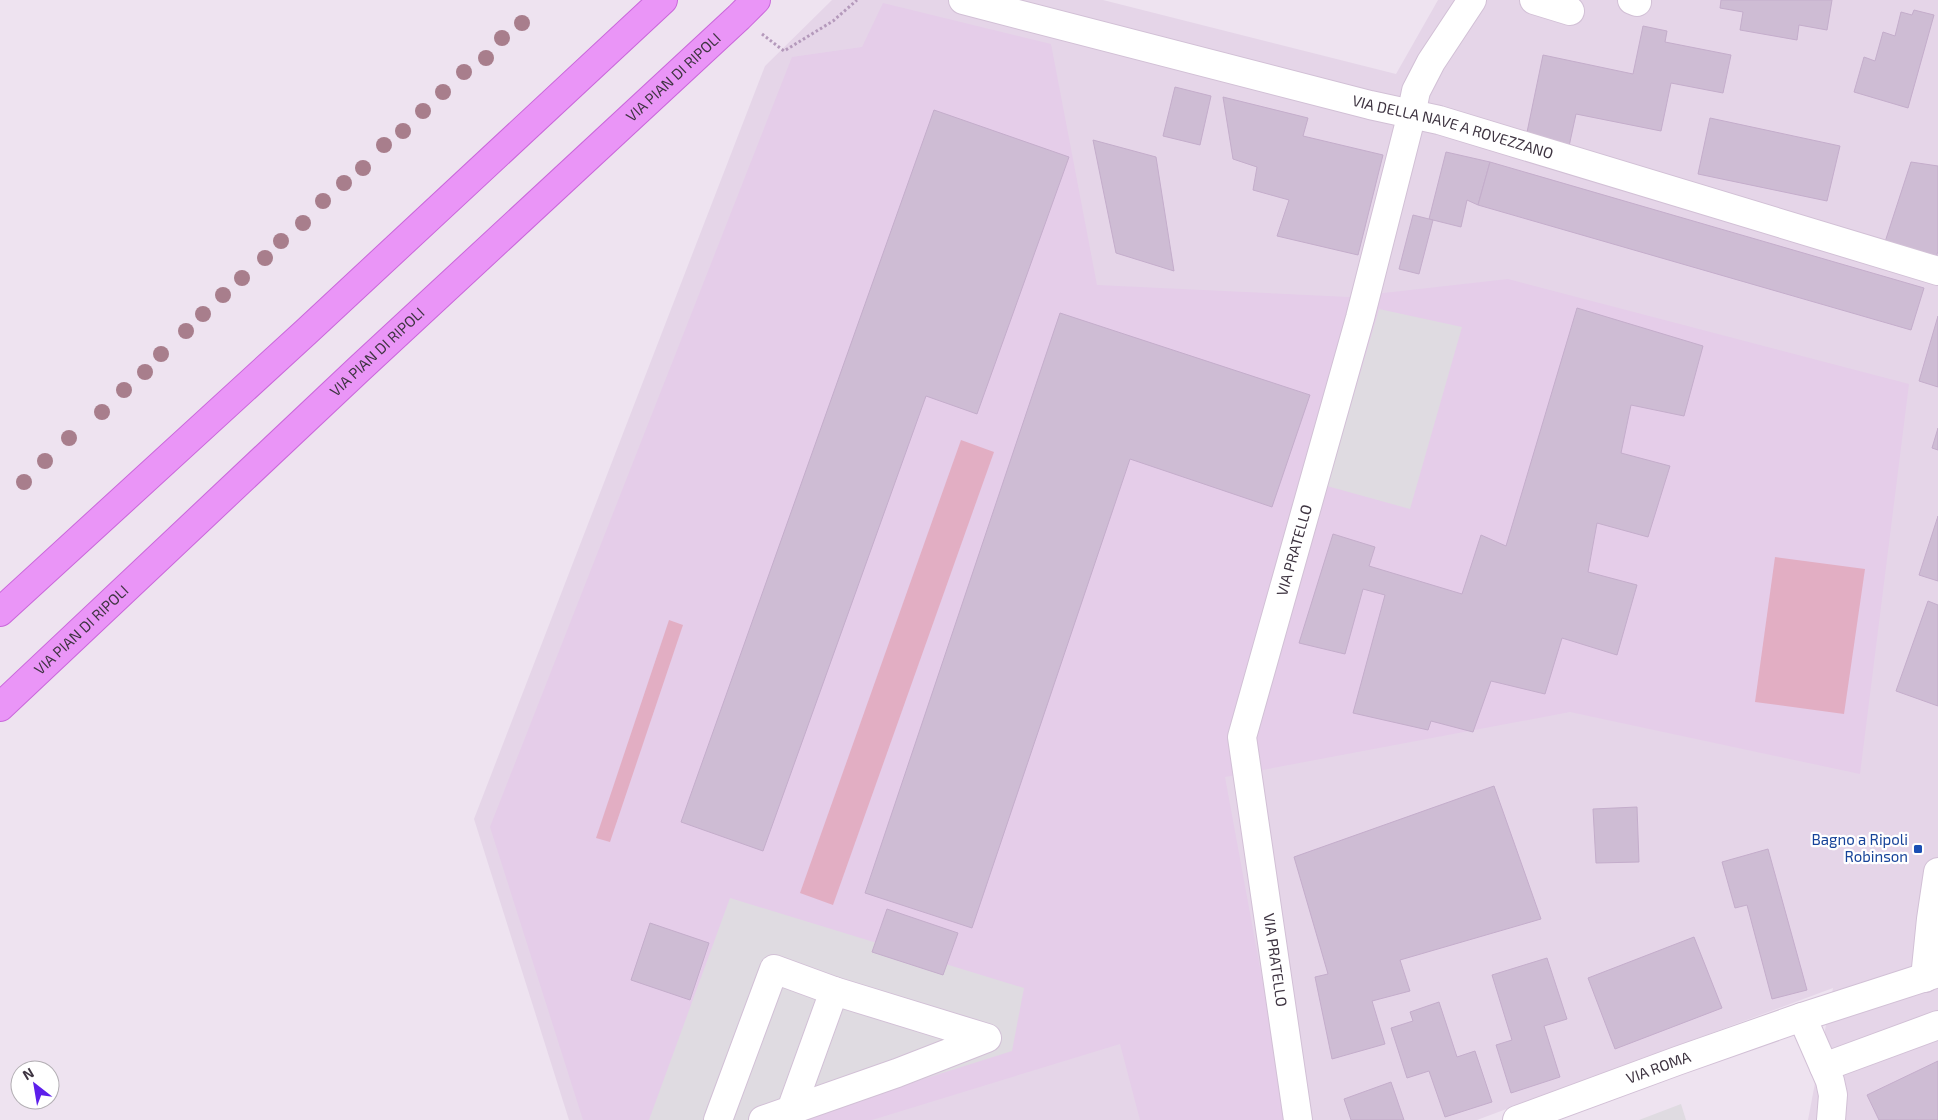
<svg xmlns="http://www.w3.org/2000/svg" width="1938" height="1120" font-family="'Exo 2',sans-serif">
	<rect width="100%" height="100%" fill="#eee3f0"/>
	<polygon fill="#e5d5e8" points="832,0 1103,0 1396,74 1438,0 1938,0 1938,1120 1808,1120 1833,988 1477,1120 569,1120 474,819 765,66"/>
	<polygon fill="#e5cde9" points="883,3 1051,44 1097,285 1348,297 1508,279 1909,384 1860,774 1570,712 1225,777 1288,1120 1140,1120 1120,1044 872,1120 583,1120 490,827 792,57 862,47"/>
	<g fill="#e2aec3">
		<polygon points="961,440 994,452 833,905 800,893"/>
		<polygon points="1775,557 1865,569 1844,714 1755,702"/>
		<polygon points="669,620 683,625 610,842 596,838"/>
	</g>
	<g fill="#dfdbe1">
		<polygon points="1379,309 1462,327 1410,509 1327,486"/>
		<polygon points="730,898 1024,988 1012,1051 794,1120 649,1120"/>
		<polygon points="1681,1104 1686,1120 1639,1120"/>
	</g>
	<g fill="#cebcd4" stroke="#c4adcb">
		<polygon points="1721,0 1832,0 1827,30 1799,25 1797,40 1740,30 1743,12 1720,8"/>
		<polygon points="1914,10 1934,15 1908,108 1854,92 1864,57 1875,61 1883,32 1895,36 1901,12 1912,15"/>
		<polygon points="1643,26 1667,31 1665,42 1731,55 1723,93 1671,83 1661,131 1576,114 1568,151 1525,142 1543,55 1633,74"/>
		<polygon points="1175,87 1211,96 1200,145 1163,136"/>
		<polygon points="1223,97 1308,118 1303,136 1383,155 1358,255 1277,236 1289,200 1253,190 1257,167 1233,159"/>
		<polygon points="934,110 1069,157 977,414 926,396 763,851 681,822"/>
		<polygon points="1710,118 1840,146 1827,201 1698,174"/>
		<polygon points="1093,140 1156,157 1174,271 1116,253"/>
		<polygon points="1446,152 1490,162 1478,205 1467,200 1461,227 1429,219"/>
		<polygon points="1490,162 1924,288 1911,330 1478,205"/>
		<polygon points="1911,162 1938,166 1938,251 1936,258 1885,242"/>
		<polygon points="1413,215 1433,220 1419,274 1399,269"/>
		<polygon points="1577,308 1703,346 1684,416 1631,405 1621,453 1670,466 1648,537 1597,523 1588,572 1637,585 1617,655 1562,638 1545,694 1491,681 1473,732 1431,721 1428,730 1353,713 1385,595 1363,589 1345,654 1299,643 1333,534 1375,547 1369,566 1462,594 1481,535 1506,546"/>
		<polygon points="1060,313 1310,395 1272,507 1130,459 972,928 865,893"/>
		<polygon points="1938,316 1938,387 1919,381"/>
		<polygon points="1938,428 1938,450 1932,448"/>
		<polygon points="1938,516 1938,581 1919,575"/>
		<polygon points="1928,601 1938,605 1938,706 1896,691"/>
		<polygon points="1494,786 1541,919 1400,960 1410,991 1372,1001 1385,1044 1332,1059 1315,977 1328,974 1294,857"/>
		<polygon points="1637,807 1639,862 1596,863 1593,809"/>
		<polygon points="1768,849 1807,990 1772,999 1747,905 1735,908 1722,862"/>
		<polygon points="887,909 958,933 943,975 872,952"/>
		<polygon points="650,923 709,943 690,1000 631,980"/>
		<polygon points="1694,937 1722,1008 1615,1049 1588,978"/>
		<polygon points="1547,958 1567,1019 1544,1026 1560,1077 1511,1093 1496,1045 1512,1040 1492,975"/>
		<polygon points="1439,1002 1457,1057 1475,1051 1492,1102 1445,1117 1429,1071 1407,1078 1391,1028 1413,1021 1410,1012"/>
		<polygon points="1938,1061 1938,1120 1879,1120 1867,1095"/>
		<polygon points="1391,1082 1404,1120 1351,1120 1344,1099"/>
	</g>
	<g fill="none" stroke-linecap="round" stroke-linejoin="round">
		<g stroke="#d2c0d6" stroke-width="30">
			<g id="minor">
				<path id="s1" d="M 963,0 L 1370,105 L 1439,120 L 1938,271"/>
				<polyline points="1534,0 1570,11"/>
				<polyline points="1632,0 1637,2"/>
				<polyline points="1925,978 1931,919 1938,872"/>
				<polyline points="1802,1017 1830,1081 1833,1095 1831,1120"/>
				<polyline points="1824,1067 1938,1025"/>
				<polyline points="791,1110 834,991"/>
				<polyline points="718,1120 774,969 834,991 987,1038 897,1073 763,1120"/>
				<path id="s2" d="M 1298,1120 L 1242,737 L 1360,318 L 1409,125 L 1416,91 L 1431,62 L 1472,0"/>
				<path id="s3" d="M 1517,1120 L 1677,1061 L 1802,1017 L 1938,973"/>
			</g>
		</g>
		<g stroke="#c967da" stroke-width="30">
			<g id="major">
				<polyline points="0,612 306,332 663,0"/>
				<path id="s4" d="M 0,707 L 359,369 L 739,17 L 756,0"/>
			</g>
		</g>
		<polyline stroke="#b499bb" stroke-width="3" stroke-dasharray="2.5 2.5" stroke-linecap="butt" points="762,34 784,51 833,21 857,0"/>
		<use href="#minor" stroke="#fff" stroke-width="28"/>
		<use href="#major" stroke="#ea95f7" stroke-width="28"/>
	</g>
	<g fill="#a87e8c">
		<circle cx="522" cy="23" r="8"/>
		<circle cx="502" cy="38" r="8"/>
		<circle cx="486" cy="58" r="8"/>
		<circle cx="464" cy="72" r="8"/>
		<circle cx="443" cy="92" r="8"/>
		<circle cx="423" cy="111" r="8"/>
		<circle cx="403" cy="131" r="8"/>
		<circle cx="384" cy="145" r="8"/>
		<circle cx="363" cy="168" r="8"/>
		<circle cx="344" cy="183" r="8"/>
		<circle cx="323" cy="201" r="8"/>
		<circle cx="303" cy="223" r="8"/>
		<circle cx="281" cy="241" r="8"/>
		<circle cx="265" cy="258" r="8"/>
		<circle cx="242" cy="278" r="8"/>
		<circle cx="223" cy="295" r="8"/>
		<circle cx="203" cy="314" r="8"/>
		<circle cx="186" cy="331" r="8"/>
		<circle cx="161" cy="354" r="8"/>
		<circle cx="145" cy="372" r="8"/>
		<circle cx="124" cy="390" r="8"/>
		<circle cx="102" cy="412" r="8"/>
		<circle cx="69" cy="438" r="8"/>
		<circle cx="45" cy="461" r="8"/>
		<circle cx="24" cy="482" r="8"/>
	</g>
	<rect fill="#1a4fb4" stroke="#fff" stroke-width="2" x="1913" y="844" width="10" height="10" rx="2.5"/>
	<g text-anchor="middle" stroke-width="4.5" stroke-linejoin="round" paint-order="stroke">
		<g font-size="15" fill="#3e3441" stroke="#fff">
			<text dy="5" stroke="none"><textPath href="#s4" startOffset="922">VIA PIAN DI RIPOLI</textPath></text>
			<text dy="5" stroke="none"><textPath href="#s1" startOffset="506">VIA DELLA NAVE A ROVEZZANO</textPath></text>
			<text dy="5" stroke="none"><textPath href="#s4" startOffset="518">VIA PIAN DI RIPOLI</textPath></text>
			<text dy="5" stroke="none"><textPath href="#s2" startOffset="581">VIA PRATELLO</textPath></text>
			<text dy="5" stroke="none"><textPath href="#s4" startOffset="112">VIA PIAN DI RIPOLI</textPath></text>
			<text transform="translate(1275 960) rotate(82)" y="5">VIA PRATELLO</text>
			<text dy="5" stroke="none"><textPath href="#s3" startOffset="151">VIA ROMA</textPath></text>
		</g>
		<g font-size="15" fill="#164399" stroke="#fff" text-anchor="end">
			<text x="1908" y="845">Bagno a Ripoli<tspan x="1908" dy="17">Robinson</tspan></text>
		</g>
	</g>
	<g transform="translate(35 1085) rotate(329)"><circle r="24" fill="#ffffff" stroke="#b2aeb3"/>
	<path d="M0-4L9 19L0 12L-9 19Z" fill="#5d1feb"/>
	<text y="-8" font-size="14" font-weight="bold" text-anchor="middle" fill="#3e3441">N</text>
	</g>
</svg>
